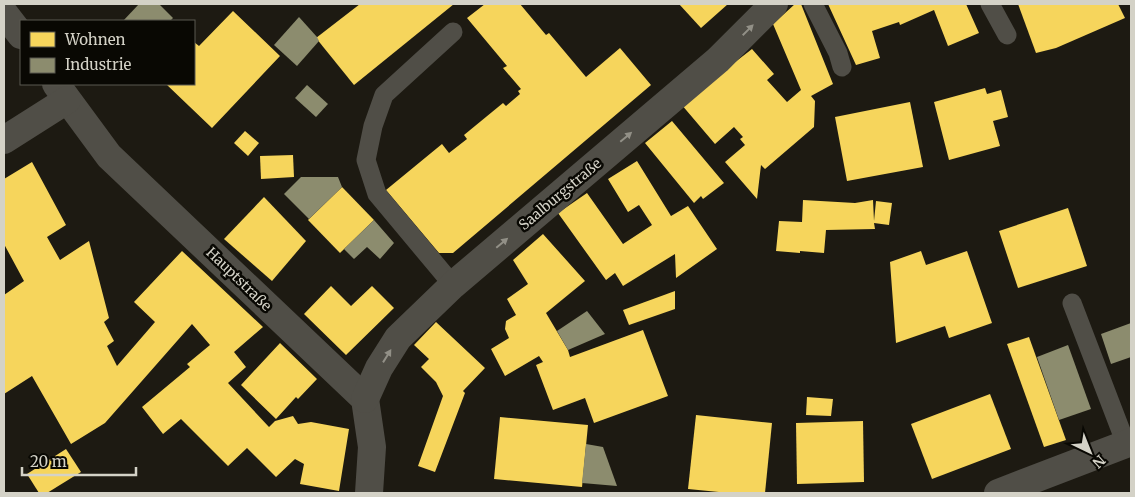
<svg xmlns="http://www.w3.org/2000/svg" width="1135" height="497" font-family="Merriweather,serif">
	<rect width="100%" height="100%" fill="#1d1a12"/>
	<g fill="#f6d55c">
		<polygon points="360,4 454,4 354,85 316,38"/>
		<polygon points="485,4 520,4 546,35 549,33 586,77 620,48 651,85 453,253 439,253 386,190 442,144 449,153 467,139 464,135 503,103 506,106 520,94 518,91 521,89 503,68 507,66 467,18"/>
		<polygon points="679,4 728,4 701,28"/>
		<polygon points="795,4 801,4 833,84 811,96 815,101 814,127 765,169 761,165 757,199 725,162 745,145 740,139 743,137 734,127 715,144 681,104 752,49 774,74 767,80 787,102 801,90 773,24"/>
		<polygon points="828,4 966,4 979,33 948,46 934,10 900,25 899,22 872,31 880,58 856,65"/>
		<polygon points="1018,4 1118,4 1125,18 1056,48 1036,53"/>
		<polygon points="233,11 280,56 212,128 166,84 194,84 194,42 199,46"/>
		<polygon points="985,88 987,94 1001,90 1008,117 993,121 1000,146 949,160 934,102"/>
		<polygon points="910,102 923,167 847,181 835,117"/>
		<polygon points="672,121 724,183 703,199 701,196 694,203 645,143"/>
		<polygon points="245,131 259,143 248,156 234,143"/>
		<polygon points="293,155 294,177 261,179 260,156"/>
		<polygon points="637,161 671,216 688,206 717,249 676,278 675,254 623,286 615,273 606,280 558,213 587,193 623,244 652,225 639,205 628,212 608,179"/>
		<polygon points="32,162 66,225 47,237 60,260 89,241 109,318 104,322 114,341 107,346 117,366 155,322 134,302 182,251 263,327 234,352 246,367 228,383 269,427 275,421 293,416 298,424 311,422 349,429 339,491 300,484 304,464 295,459 276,477 247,448 228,466 181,419 163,434 142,407 190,367 187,364 210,345 192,324 105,423 71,444 32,376 4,394 4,295 24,281 4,244 4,179"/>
		<polygon points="342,187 374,220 340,253 308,220"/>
		<polygon points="264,197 306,241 272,281 224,239"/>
		<polygon points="803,200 855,203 873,200 874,221 876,201 892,203 889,225 874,223 875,229 826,230 824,253 800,251 800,253 776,251 779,221 802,222"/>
		<polygon points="1068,208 1087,266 1018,288 999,231"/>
		<polygon points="543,234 585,281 546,313 568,350 570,357 643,330 668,396 594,423 585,398 553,410 536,365 543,362 539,356 505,376 491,349 509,338 505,329 506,321 516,315 507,299 528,284 513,260"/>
		<polygon points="921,251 926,265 967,251 992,323 949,338 945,326 896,343 890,262"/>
		<polygon points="331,286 351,306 372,286 394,308 346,355 304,314"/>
		<polygon points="675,291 675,309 629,325 623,310"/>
		<polygon points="436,322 485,368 463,391 465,393 435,472 418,466 443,396 436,382 421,367 429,359 414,345"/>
		<polygon points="1029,337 1066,440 1044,447 1007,344"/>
		<polygon points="280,343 317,379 298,399 296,397 276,419 241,385"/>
		<polygon points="990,394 1011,449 932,479 911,424"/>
		<polygon points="807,397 833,399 831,416 806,415"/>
		<polygon points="696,415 772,423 765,493 729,493 688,489"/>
		<polygon points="500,417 588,425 582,487 494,479"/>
		<polygon points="863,421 864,482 797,484 796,423"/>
		<polygon points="66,449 81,472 47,493 39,493 27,474"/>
	</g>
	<g fill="#8c8c6e">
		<polygon points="139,4 159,4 173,18 170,21 123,21"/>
		<polygon points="299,17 317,37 319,41 297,66 274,45"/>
		<polygon points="307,85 328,104 316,117 295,98"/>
		<polygon points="301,177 338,177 342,187 309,219 284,194"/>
		<polygon points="374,220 394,243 380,259 367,247 354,259 344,249"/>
		<polygon points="587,311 605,334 568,350 557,331"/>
		<polygon points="1131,323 1131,357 1111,364 1101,334"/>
		<polygon points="1068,345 1091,409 1059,420 1037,357"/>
		<polygon points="586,444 603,447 617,486 582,483"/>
	</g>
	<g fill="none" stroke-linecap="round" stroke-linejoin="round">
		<g stroke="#504e47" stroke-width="19">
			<polyline points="813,4 838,53 842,67"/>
			<polyline points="990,4 1007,35"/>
			<polyline points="453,32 384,95 373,126 366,160 377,194 453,285"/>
			<polyline points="1072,303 1126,444"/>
		</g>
		<g stroke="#504e47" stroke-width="28">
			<polyline points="4,13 21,35"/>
			<polyline points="56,84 109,156 365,399 372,447 369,493"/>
			<polyline points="4,140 67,100"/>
			<polyline points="365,399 379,368 398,338 453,285 718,60 774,4"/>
			<polyline points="998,493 1131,442"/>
		</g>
	</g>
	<defs><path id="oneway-solid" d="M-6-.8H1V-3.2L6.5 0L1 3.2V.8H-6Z" transform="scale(1.25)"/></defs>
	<g fill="#929087">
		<use href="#oneway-solid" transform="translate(748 30) rotate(-45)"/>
		<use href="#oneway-solid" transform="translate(626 137) rotate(-40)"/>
		<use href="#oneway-solid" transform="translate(502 243) rotate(-40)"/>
		<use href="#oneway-solid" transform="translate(387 356) rotate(-58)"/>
	</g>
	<g text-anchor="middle" stroke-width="5" stroke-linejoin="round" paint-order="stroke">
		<g font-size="14" fill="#d4d2c7" stroke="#090803">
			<text transform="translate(560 194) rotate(-40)" y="5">Saalburgstraße</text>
			<text transform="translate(239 279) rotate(44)" y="5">Hauptstraße</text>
		</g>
	</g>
	<rect width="1135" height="497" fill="none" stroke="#d4d2c7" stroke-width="10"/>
	<rect x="20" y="20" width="175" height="65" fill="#090803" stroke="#5a5951"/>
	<rect x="30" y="32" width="25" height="15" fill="#f6d55c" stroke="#5a5951"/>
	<text x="65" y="45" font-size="15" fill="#d4d2c7">Wohnen</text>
	<rect x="30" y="58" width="25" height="15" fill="#8c8c6e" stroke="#5a5951"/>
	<text x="65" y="70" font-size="15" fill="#d4d2c7">Industrie</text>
	<g transform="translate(1090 452) rotate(137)" stroke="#090803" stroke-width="4" paint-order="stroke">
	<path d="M0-4L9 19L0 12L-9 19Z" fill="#d4d2c7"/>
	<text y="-8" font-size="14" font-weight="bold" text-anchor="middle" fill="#d4d2c7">N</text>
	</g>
	<path d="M22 467v8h114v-8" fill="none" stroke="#d4d2c7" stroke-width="2.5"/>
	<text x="30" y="467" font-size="15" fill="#d4d2c7" stroke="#090803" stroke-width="4" paint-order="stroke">20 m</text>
</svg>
